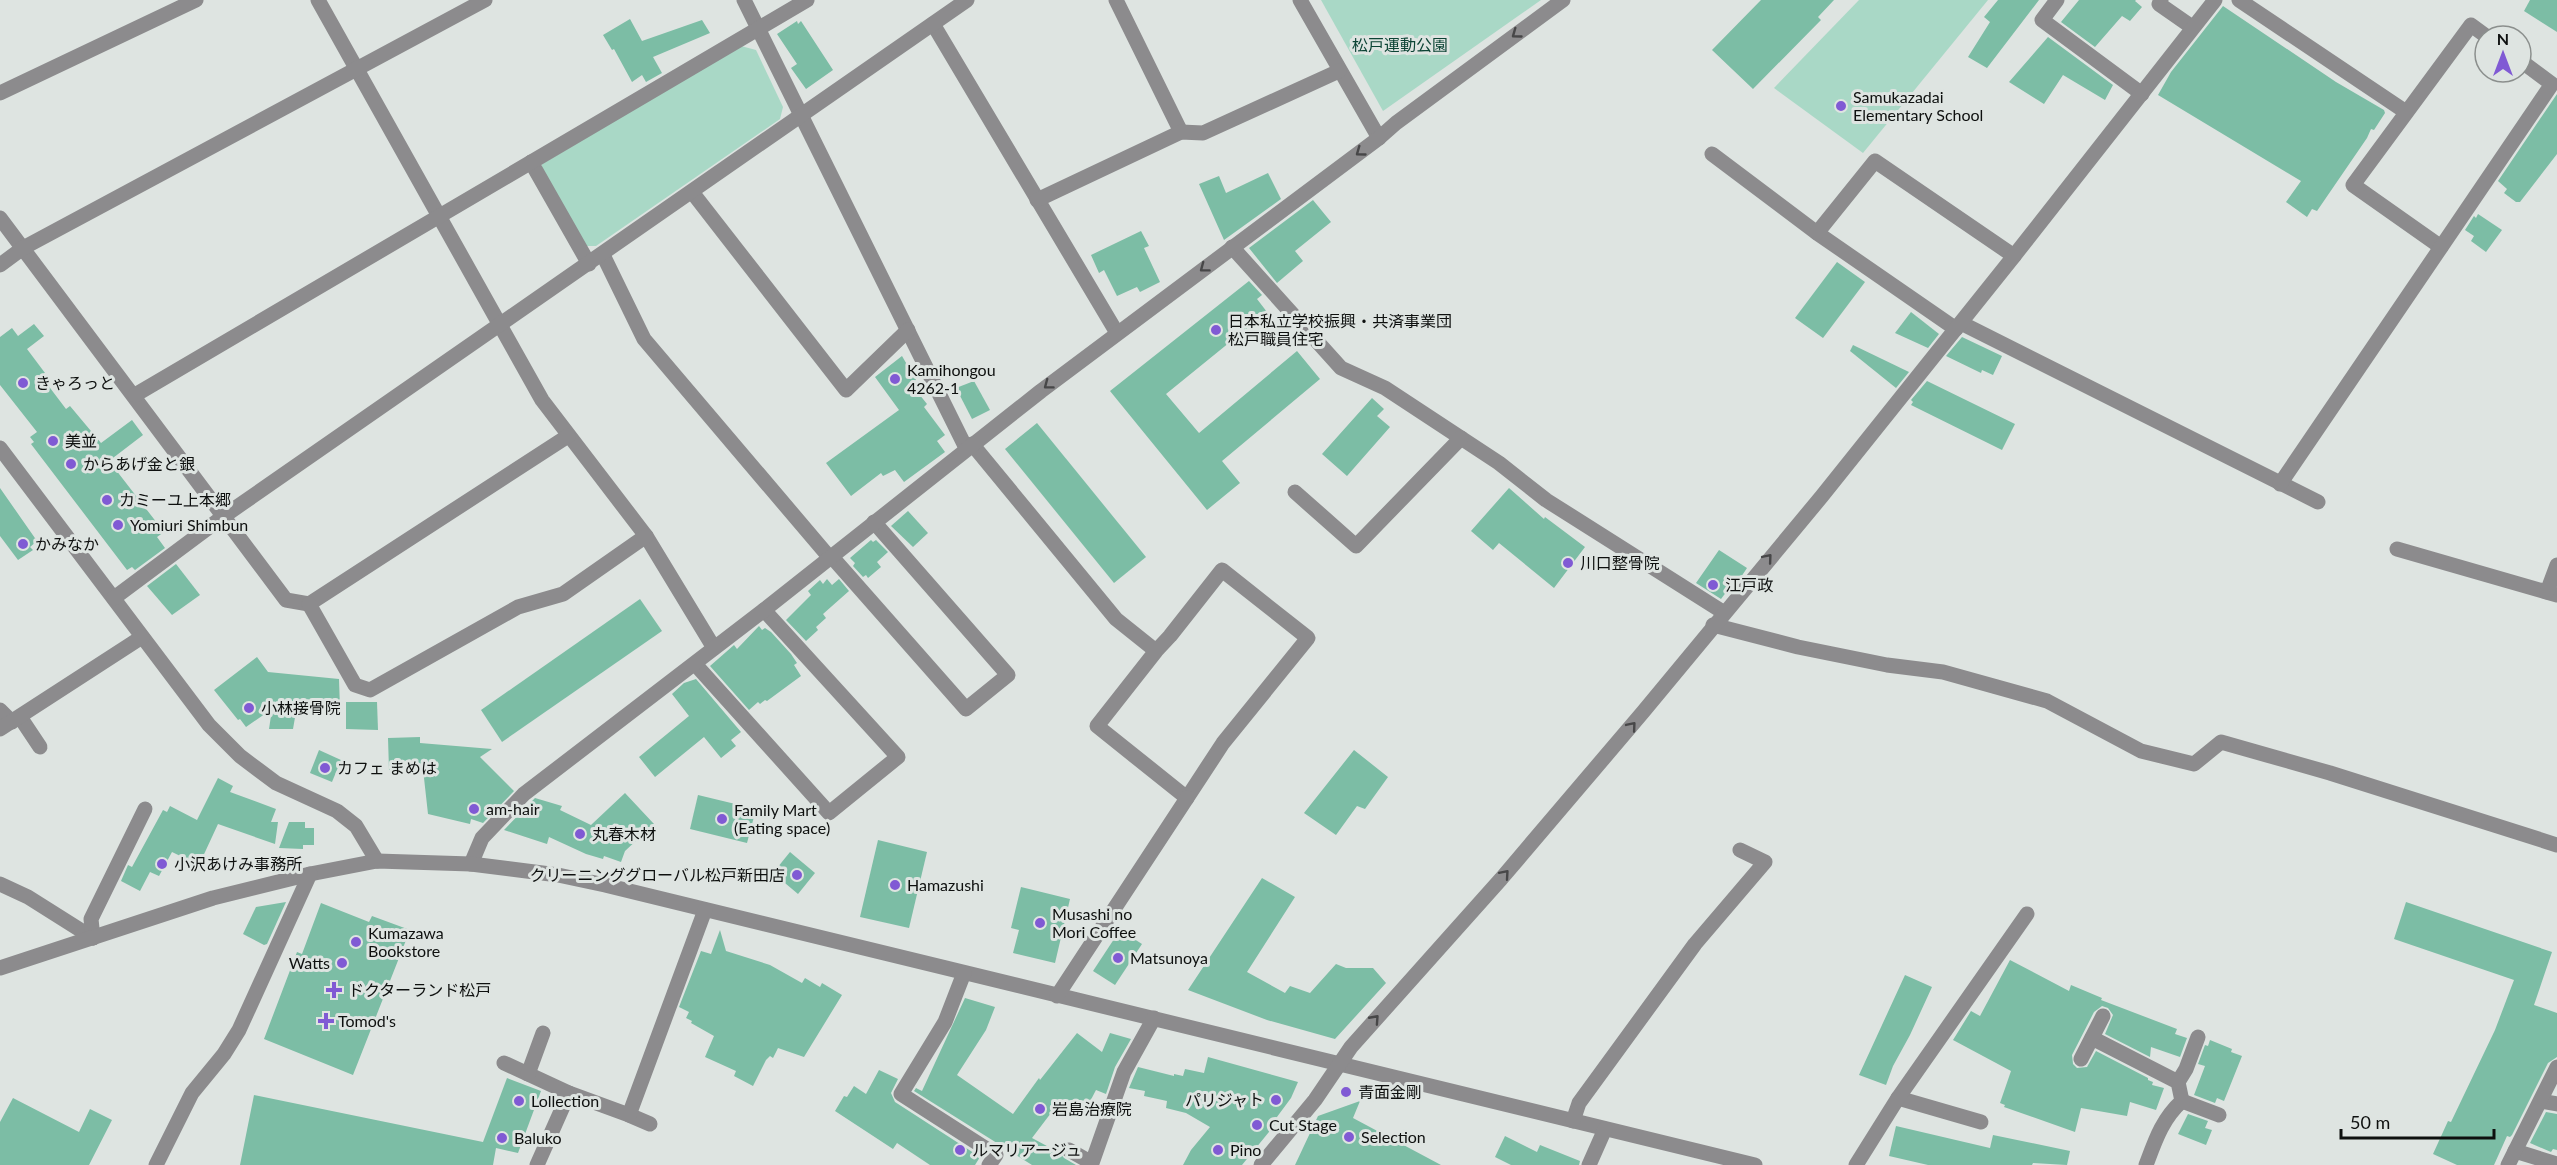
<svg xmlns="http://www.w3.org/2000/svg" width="2557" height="1165" font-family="Lato,'Noto Sans JP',sans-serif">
	<rect width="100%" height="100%" fill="#dee4e1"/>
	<g fill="#a9d8c6">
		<polygon points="1321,0 1541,0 1383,111"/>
		<polygon points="1859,0 1988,0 1863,153 1774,88"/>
		<polygon points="741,46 756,50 783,107 780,119 596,246 585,246 541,170 542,164"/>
	</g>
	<g fill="#7cbda5">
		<polygon points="1761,0 1834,0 1818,17 1821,20 1753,89 1712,50"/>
		<polygon points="1998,0 2039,0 1987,68 1968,57 1990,22 1984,17"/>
		<polygon points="2079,0 2136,0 2135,1 2142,7 2130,21 2122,16 2095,47 2061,22"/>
		<polygon points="2530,0 2557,0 2557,32 2524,11"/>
		<polygon points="2223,6 2336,82 2384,110 2385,113 2374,130 2371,129 2367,138 2317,211 2312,209 2307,217 2286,202 2301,181 2158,95 2171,72"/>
		<polygon points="630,19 642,41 702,20 710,33 653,57 662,73 646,82 642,75 632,82 614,49 612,50 603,35"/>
		<polygon points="797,21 798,24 801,21 833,70 806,89 791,68 797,64 777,34"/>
		<polygon points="2048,37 2113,85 2105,100 2063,75 2044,104 2009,82"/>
		<polygon points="2557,94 2557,154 2520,202 2516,202 2504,193 2507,189 2498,181"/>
		<polygon points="1268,173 1281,199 1224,240 1199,184 1219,176 1226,193"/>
		<polygon points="1313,200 1331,222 1295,251 1303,261 1277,283 1249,248"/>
		<polygon points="2478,214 2502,230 2486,252 2471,241 2474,236 2465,230 2474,216 2476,218"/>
		<polygon points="1141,231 1149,246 1144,248 1160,282 1140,292 1137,287 1117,296 1104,270 1099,273 1091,255"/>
		<polygon points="1837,262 1865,282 1823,338 1795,318"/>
		<polygon points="1249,281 1262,295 1257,299 1267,312 1166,394 1199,433 1297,351 1320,379 1222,461 1240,483 1207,510 1110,391"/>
		<polygon points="1911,312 1939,334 1928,348 1895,333"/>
		<polygon points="34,324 44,336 27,349 45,373 41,376 66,409 70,406 101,443 132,420 143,435 109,461 164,532 157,537 165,548 135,570 132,567 127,570 31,444 34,442 30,437 37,432 0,385 0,337 12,328 18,336"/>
		<polygon points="1962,337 2002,356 1993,375 1982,370 1981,373 1946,356"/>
		<polygon points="1853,345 1909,372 1896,388 1850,351"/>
		<polygon points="902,356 916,380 911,384 927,404 924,407 945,435 937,441 945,452 904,482 895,470 883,476 881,473 851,496 826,463 899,410 875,377"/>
		<polygon points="974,381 990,410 972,419 956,388"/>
		<polygon points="1927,381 2015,424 2002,450 1911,405 1913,402 1911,400"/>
		<polygon points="1372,398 1384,409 1377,416 1390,427 1347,476 1322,454"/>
		<polygon points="1037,423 1146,557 1114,583 1005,449"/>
		<polygon points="0,488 37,541 30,547 33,550 18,560 0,536"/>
		<polygon points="1509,488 1544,519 1545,517 1585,547 1554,588 1499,543 1493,550 1471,531"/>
		<polygon points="908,511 928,533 913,547 891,526"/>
		<polygon points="871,540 873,542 876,540 888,552 877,562 881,567 868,578 866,575 863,577 853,566 855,563 850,558"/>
		<polygon points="1719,550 1747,568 1735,586 1730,592 1727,591 1721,599 1696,583"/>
		<polygon points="176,564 200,595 172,615 147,586"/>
		<polygon points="827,579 832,585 839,579 849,591 823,614 826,618 816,627 818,630 806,641 786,620 811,595 808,591 820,580 823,584"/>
		<polygon points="640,599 662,631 502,742 481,710"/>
		<polygon points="759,626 762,630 765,628 771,632 791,654 797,663 794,665 801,676 767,701 765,700 760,704 758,702 749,710 710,666 734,645 737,649"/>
		<polygon points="257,657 268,672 339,679 340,709 297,706 293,729 269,729 272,709 246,727 240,719 238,720 214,690"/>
		<polygon points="696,679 741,732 731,740 736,746 721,758 704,737 655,777 639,757 689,716 672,694 684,683"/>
		<polygon points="346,702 377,702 378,730 346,729"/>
		<polygon points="420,737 420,743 492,749 480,757 514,791 483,823 471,819 470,824 428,814 423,769 389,770 388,738"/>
		<polygon points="319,750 341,760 332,782 310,773"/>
		<polygon points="1354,750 1388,777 1365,809 1357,806 1336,835 1304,813"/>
		<polygon points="218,778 233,786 230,792 276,809 271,822 278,822 275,844 218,824 199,865 172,852 159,876 150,872 140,891 121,881 128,865 132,867 163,810 167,812 170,806 197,820"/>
		<polygon points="625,793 654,824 625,851 621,862 604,856 603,859 586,854 549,837 547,844 504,830 535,798 562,806 560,810 591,825"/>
		<polygon points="698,795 756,809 747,843 690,829"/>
		<polygon points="289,822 305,822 305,828 314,828 314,845 303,845 303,849 279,848"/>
		<polygon points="878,840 927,852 909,928 860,917"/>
		<polygon points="790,852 815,873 798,894 773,873"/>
		<polygon points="1262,878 1295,897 1247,972 1285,993 1290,986 1310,993 1336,964 1346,968 1373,968 1386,983 1335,1039 1267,1020 1188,990"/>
		<polygon points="1021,887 1070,899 1055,963 1013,953 1019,930 1011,928"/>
		<polygon points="286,902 267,944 264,945 243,934 256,907"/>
		<polygon points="2406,902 2552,952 2534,1005 2557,1013 2557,1057 2548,1063 2512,1135 2510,1137 2507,1136 2494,1165 2457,1165 2433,1154 2448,1121 2451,1122 2495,1030 2514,980 2394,939"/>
		<polygon points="321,903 369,922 372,916 410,930 353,1075 264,1039 297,952 302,954"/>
		<polygon points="720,930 726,951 770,965 802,983 805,978 820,987 822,983 842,995 804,1057 778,1048 773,1058 770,1056 766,1060 753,1086 734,1076 736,1071 705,1057 714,1036 691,1023 692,1021 686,1018 689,1012 679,1007 701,951 711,954"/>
		<polygon points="1120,930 1142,944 1115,985 1093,971"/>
		<polygon points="2010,960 2069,991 2071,985 2102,998 2101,1000 2177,1029 2175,1034 2187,1038 2180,1057 2151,1047 2150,1057 2105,1034 2113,1015 2108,1008 2102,1006 2094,1012 2072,1055 2073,1064 2077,1068 2087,1067 2096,1051 2148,1078 2148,1080 2153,1082 2152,1085 2164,1088 2156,1110 2130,1102 2127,1116 2081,1108 2075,1132 2004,1107 2005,1105 2000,1103 2011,1071 1953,1040 1971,1011 1980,1016"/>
		<polygon points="1905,975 1932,987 1910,1035 1893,1066 1886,1085 1859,1075"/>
		<polygon points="965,998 995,1007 986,1030 957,1075 1013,1114 1039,1078 1040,1080 1077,1033 1102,1052 1110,1033 1131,1039 1115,1067 1106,1094 1096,1090 1084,1113 1070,1106 1066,1115 1054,1109 1032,1138 1060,1153 1064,1158 1076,1165 1032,1165 914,1091 916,1088 922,1091"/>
		<polygon points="2210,1040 2232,1049 2231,1052 2242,1056 2224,1101 2217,1098 2215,1103 2194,1095 2205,1066 2198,1064 2205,1045 2208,1046"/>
		<polygon points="1208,1057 1298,1082 1291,1098 1274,1121 1277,1122 1242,1165 1183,1165 1191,1150 1210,1127 1186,1113 1166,1108 1167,1101 1144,1096 1145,1091 1129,1088 1138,1067 1174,1076 1174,1074 1183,1076 1185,1069 1204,1073"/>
		<polygon points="879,1070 898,1079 891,1093 895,1102 980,1157 975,1165 930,1165 897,1143 893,1149 835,1111 844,1096 847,1097 854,1086 866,1094"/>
		<polygon points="507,1078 541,1091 518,1153 496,1148 493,1165 240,1165 254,1095 483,1142"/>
		<polygon points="13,1098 79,1132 90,1109 112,1120 89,1165 0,1165 0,1122"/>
		<polygon points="1360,1101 1353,1118 1441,1165 1295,1165 1318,1116"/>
		<polygon points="2546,1112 2557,1114 2557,1150 2553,1149 2551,1152 2530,1143"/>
		<polygon points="2188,1114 2208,1121 2205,1128 2212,1130 2206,1145 2178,1134"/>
		<polygon points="1896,1126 1990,1148 1993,1135 2070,1151 2067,1165 2033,1163 2032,1165 1928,1165 1889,1156"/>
		<polygon points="1505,1136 1537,1152 1540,1145 1580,1161 1579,1165 1511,1165 1495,1157"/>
	</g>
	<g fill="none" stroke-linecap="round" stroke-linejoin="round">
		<g stroke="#8c8b8d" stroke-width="15">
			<polyline points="318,0 542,400 646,536 714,648"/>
			<polyline points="744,0 966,448"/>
			<polyline points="1116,0 1181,132"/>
			<polyline points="1300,0 1379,138"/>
			<polyline points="2057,0 2042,20 2142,94"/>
			<polyline points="2161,0 2159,4 2192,27"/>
			<polyline points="2239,0 2406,112"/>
			<polyline points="933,24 1117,333"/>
			<polyline points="0,93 196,0"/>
			<polyline points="1712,154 1817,233 1956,329"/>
			<polyline points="531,162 589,264"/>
			<polyline points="692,192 846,390 908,330"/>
			<polyline points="1037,200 1181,132 1203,133 1339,71"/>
			<polyline points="0,218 286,600 309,604 568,436"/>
			<polyline points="1817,233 1875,161 2014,256"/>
			<polyline points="1232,247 1341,368 1385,388 1499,463 1546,500 1723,612"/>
			<polyline points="2441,247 2353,185 2471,25 2486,36"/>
			<polyline points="603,255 644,339 830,558"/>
			<polyline points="0,265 23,248 485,0"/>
			<polyline points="1961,323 2318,502"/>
			<polyline points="135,395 807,0"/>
			<polyline points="972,444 1116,619 1156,651 1097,726 1187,798 1223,743 1308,638 1222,570 1170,636 1156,651"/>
			<polyline points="0,448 209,725 240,756 276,783 337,811 356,826 377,861"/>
			<polyline points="2280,484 2552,84 2521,61"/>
			<polyline points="1295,492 1356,546 1461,438"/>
			<polyline points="2397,549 2557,595"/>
			<polyline points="832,557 966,709 1008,675 874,522"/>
			<polyline points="2547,592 2557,565"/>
			<polyline points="114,598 224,516 967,0"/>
			<polyline points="309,604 355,685 370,690 518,607 563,594 646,536"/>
			<polyline points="1713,625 1798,647 1887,665 1943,672 2047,701 2141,751 2194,764 2221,742 2330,773 2557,845"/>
			<polyline points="695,664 829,813 898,757 764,610"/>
			<polyline points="0,710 12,722"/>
			<polyline points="20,717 40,747"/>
			<polyline points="0,729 142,637"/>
			<polyline points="471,864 482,838 524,794 764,610 1041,391 1379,138 1396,123 1563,0"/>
			<polyline points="0,884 28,897 93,938"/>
			<polyline points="93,938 91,919 145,809"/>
			<polyline points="0,968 213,898 310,874 377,861 471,864 558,875 605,885 1755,1165"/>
			<polyline points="964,973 945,1022 901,1094 996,1155 989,1165"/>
			<polyline points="1057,996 1187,798"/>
			<path d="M 2092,1038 L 2178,1082 L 2182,1101 C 2162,1119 2155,1141 2146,1165"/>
			<polyline points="2081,1059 2103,1016"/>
			<polyline points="504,1063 569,1093"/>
			<polyline points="528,1074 543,1033"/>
			<polyline points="2178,1082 2186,1069 2198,1037"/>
			<polyline points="1898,1098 1981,1122"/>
			<polyline points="2182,1101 2219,1115"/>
			<polyline points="2541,1101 2557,1104"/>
			<polyline points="629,1115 650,1124"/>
			<polyline points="1573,1121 1579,1103 1695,944 1765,862 1740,850"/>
			<polyline points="1069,1150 1092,1163 1124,1072 1154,1018"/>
			<polyline points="2515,1151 2557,1164"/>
			<polyline points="156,1165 192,1093 224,1054 239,1030 310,874"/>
			<polyline points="537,1165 569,1093 629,1115 705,910"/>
			<polyline points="1261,1165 1315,1100 1351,1047 1501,879 1643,712 1822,496 2014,256 2215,0"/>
			<polyline points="1589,1165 1605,1129"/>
			<polyline points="1856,1165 1898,1098 2027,914"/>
			<polyline points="2508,1165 2557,1067"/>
		</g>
	</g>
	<defs><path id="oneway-chevron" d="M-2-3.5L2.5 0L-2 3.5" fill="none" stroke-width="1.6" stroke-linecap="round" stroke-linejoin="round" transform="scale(1.5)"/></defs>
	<g stroke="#474748">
		<use href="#oneway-chevron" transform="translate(1516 34) rotate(144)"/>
		<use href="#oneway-chevron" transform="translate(1360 152) rotate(144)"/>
		<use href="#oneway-chevron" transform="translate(1204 268) rotate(143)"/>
		<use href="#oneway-chevron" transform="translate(1048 385) rotate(143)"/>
		<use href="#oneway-chevron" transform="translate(1768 558) rotate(-50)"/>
		<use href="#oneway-chevron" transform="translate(1632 726) rotate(-50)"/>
		<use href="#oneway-chevron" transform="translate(1505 874) rotate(-49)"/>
		<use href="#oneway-chevron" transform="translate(1375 1019) rotate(-48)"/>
	</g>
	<g fill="#805ad4" stroke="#dee4e1" stroke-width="2">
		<circle cx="1841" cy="106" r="6"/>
		<circle cx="1216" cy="330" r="6"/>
		<circle cx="895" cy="379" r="6"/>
		<circle cx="23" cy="383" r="6"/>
		<circle cx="53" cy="441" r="6"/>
		<circle cx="71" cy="464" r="6"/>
		<circle cx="107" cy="500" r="6"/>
		<circle cx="118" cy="525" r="6"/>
		<circle cx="23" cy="544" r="6"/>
		<circle cx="1568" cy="563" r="6"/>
		<circle cx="1713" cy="585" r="6"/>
		<circle cx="249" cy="708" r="6"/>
		<circle cx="325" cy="768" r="6"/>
		<circle cx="474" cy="809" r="6"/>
		<circle cx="722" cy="819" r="6"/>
		<circle cx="580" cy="834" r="6"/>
		<circle cx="162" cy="864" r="6"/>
		<circle cx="797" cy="875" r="6"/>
		<circle cx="895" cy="885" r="6"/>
		<circle cx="1040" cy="923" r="6"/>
		<circle cx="356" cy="942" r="6"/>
		<circle cx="1118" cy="958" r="6"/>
		<circle cx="342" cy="963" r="6"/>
		<path d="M331 981h6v6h6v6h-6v6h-6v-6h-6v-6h6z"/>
		<path d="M323 1012h6v6h6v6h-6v6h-6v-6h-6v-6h6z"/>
		<circle cx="1346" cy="1092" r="6"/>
		<circle cx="1276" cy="1100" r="6"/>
		<circle cx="519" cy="1101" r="6"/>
		<circle cx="1040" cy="1109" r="6"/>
		<circle cx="1257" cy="1125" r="6"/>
		<circle cx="1349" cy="1137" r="6"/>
		<circle cx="502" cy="1138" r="6"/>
		<circle cx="960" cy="1150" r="6"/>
		<circle cx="1218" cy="1150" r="6"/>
	</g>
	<g text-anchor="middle" stroke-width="6" stroke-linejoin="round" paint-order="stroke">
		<g font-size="16" fill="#0c4435" stroke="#dee4e1">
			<text x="1400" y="51">松戸運動公園</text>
		</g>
		<g font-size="16" fill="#0e100f" stroke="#dee4e1" text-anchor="start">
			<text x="1853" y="103">Samukazadai<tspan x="1853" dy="18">Elementary School</tspan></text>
			<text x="1228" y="327">日本私立学校振興・共済事業団<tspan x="1228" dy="18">松戸職員住宅</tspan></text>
			<text x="907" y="376">Kamihongou<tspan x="907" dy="18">4262-1</tspan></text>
			<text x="35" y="389">きゃろっと</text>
			<text x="65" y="447">美並</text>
			<text x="83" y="470">からあげ金と銀</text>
			<text x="119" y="506">カミーユ上本郷</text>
			<text x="130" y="531">Yomiuri Shimbun</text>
			<text x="35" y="550">かみなか</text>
			<text x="1580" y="569">川口整骨院</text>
			<text x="1725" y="591">江戸政</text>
			<text x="261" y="714">小林接骨院</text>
			<text x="337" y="774">カフェ まめは</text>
			<text x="486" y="815">am-hair</text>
			<text x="734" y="816">Family Mart<tspan x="734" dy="18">(Eating space)</tspan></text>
			<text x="592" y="840">丸春木材</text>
			<text x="174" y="870">小沢あけみ事務所</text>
			<text x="785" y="881" text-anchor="end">クリーニンググローバル松戸新田店</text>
			<text x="907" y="891">Hamazushi</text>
			<text x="1052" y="920">Musashi no<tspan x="1052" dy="18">Mori Coffee</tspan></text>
			<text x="368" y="939">Kumazawa<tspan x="368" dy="18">Bookstore</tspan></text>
			<text x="1130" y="964">Matsunoya</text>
			<text x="330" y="969" text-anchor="end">Watts</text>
			<text x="348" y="996">ドクターランド松戸</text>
			<text x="338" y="1027">Tomod's</text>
			<text x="1358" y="1098">青面金剛</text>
			<text x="1264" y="1106" text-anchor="end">パリジャト</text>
			<text x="531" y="1107">Lollection</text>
			<text x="1052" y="1115">岩島治療院</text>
			<text x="1269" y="1131">Cut Stage</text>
			<text x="1361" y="1143">Selection</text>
			<text x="514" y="1144">Baluko</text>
			<text x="972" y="1156">ルマリアージュ</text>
			<text x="1230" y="1156">Pino</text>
		</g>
	</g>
	<g transform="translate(2503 54)"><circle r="28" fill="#dee4e1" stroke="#8b8f8d" stroke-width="1.5"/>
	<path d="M0-4.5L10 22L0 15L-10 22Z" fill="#805ad4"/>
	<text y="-9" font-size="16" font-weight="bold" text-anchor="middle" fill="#0e100f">N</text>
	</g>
	<path d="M2341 1129v9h153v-9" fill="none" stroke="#0e100f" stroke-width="3"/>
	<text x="2350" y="1129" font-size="18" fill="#0e100f" stroke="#dee4e1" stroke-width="4.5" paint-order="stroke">50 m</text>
</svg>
